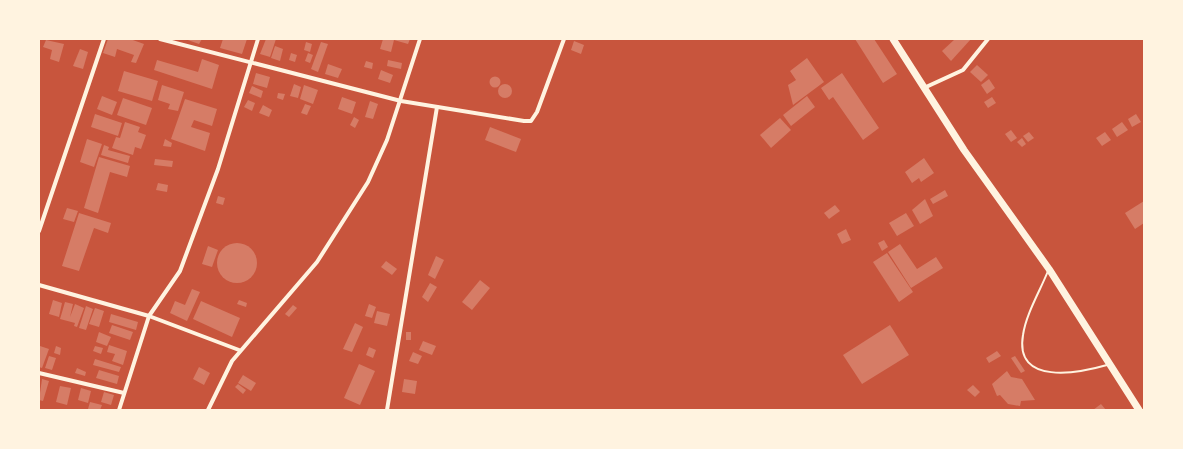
<svg xmlns="http://www.w3.org/2000/svg" width="1183" height="449" font-family="'Crimson Pro',serif">
	<rect width="100%" height="100%" fill="#c8553d"/>
	<g fill="#d67c66">
		<polygon points="108,39 130,39 144,44 136,63 131,62 134,55 117,49 115,57 103,53"/>
		<polygon points="185,39 202,39 199,44"/>
		<polygon points="223,39 247,39 242,54 220,48"/>
		<polygon points="266,39 276,39 270,57 260,54"/>
		<polygon points="383,39 410,39 408,44 394,40 391,52 380,49"/>
		<polygon points="855,39 874,39 897,74 883,83"/>
		<polygon points="955,39 971,39 951,61 942,51"/>
		<polygon points="46,40 64,44 59,62 50,59 52,50 43,47"/>
		<polygon points="574,41 584,45 581,54 571,50"/>
		<polygon points="306,42 312,44 310,52 304,50"/>
		<polygon points="321,42 328,44 318,72 311,69"/>
		<polygon points="275,46 283,49 280,61 271,58"/>
		<polygon points="80,49 88,52 83,69 73,66"/>
		<polygon points="291,53 297,55 295,62 289,60"/>
		<polygon points="308,53 313,55 310,63 305,61"/>
		<polygon points="807,58 824,82 793,105 788,85 796,80 790,71"/>
		<polygon points="202,59 219,65 212,89 154,70 157,60 198,72"/>
		<polygon points="388,60 402,63 401,69 387,66"/>
		<polygon points="366,61 373,63 372,69 364,67"/>
		<polygon points="328,64 342,69 338,78 325,74"/>
		<polygon points="977,65 988,75 981,82 970,72"/>
		<polygon points="381,70 393,75 390,83 378,79"/>
		<polygon points="124,71 158,81 152,101 118,91"/>
		<polygon points="256,73 270,77 267,88 253,84"/>
		<polygon points="842,73 879,128 863,140 833,97 829,100 821,88"/>
		<circle cx="495" cy="82" r="5.5"/>
		<polygon points="989,79 995,88 987,94 981,85"/>
		<circle cx="505" cy="91" r="7"/>
		<polygon points="294,84 301,87 298,98 290,96"/>
		<polygon points="162,85 184,92 178,111 168,109 170,104 158,100"/>
		<polygon points="304,85 318,90 313,104 300,99"/>
		<polygon points="252,86 263,91 261,98 249,93"/>
		<polygon points="278,93 285,94 283,100 277,98"/>
		<polygon points="102,96 117,102 112,115 97,109"/>
		<polygon points="807,96 815,107 791,126 783,115"/>
		<polygon points="342,97 356,102 352,114 338,109"/>
		<polygon points="992,97 996,103 988,108 984,102"/>
		<polygon points="123,98 152,108 146,125 117,115"/>
		<polygon points="185,99 217,109 212,126 194,120 191,127 210,133 205,151 171,139"/>
		<polygon points="248,100 255,103 252,111 244,107"/>
		<polygon points="370,101 378,104 373,119 365,117"/>
		<polygon points="305,104 311,106 307,115 301,113"/>
		<polygon points="263,105 272,110 269,117 259,113"/>
		<polygon points="95,114 122,123 118,136 91,127"/>
		<polygon points="1136,114 1141,122 1132,127 1128,119"/>
		<polygon points="354,117 359,120 355,128 350,125"/>
		<polygon points="780,118 791,130 771,148 760,135"/>
		<polygon points="125,122 140,127 138,132 146,135 141,149 135,147 133,155 112,148 116,137 120,138"/>
		<polygon points="1122,122 1128,130 1117,137 1112,129"/>
		<polygon points="490,127 521,139 516,152 485,140"/>
		<polygon points="1011,130 1017,138 1011,142 1005,134"/>
		<polygon points="1029,132 1034,138 1028,142 1023,136"/>
		<polygon points="1105,132 1111,140 1102,146 1096,138"/>
		<polygon points="1022,138 1026,144 1022,147 1017,142"/>
		<polygon points="87,139 102,144 94,167 80,162"/>
		<polygon points="165,139 172,143 171,147 163,146"/>
		<polygon points="104,145 109,147 108,150 130,156 128,163 101,155"/>
		<polygon points="99,157 130,166 127,177 110,172 98,213 84,208"/>
		<polygon points="924,158 934,173 921,182 919,178 912,183 905,172"/>
		<polygon points="155,159 173,161 172,167 154,165"/>
		<polygon points="158,183 168,185 167,192 156,190"/>
		<polygon points="945,190 948,196 933,204 930,199"/>
		<polygon points="218,196 225,198 223,205 216,203"/>
		<polygon points="925,199 933,216 920,224 912,210"/>
		<polygon points="1144,201 1144,223 1135,229 1125,213"/>
		<polygon points="835,205 840,211 829,219 824,213"/>
		<polygon points="67,208 78,211 74,222 63,219"/>
		<polygon points="79,213 111,223 108,233 94,228 79,271 62,266"/>
		<polygon points="906,213 914,226 897,236 889,223"/>
		<polygon points="846,229 851,240 842,244 837,234"/>
		<polygon points="884,240 888,247 882,251 878,243"/>
		<circle cx="237" cy="263" r="20"/>
		<polygon points="900,244 917,269 936,257 943,268 911,288 888,252"/>
		<polygon points="208,246 218,250 212,267 202,264"/>
		<polygon points="887,253 913,292 899,302 873,262"/>
		<polygon points="436,256 444,260 435,279 428,275"/>
		<polygon points="386,261 397,269 392,275 381,267"/>
		<polygon points="480,280 490,288 472,310 462,302"/>
		<polygon points="430,283 437,287 428,302 422,297"/>
		<polygon points="192,289 200,292 187,321 170,313 175,301 185,305"/>
		<polygon points="53,300 62,303 59,317 49,314"/>
		<polygon points="239,300 247,303 246,307 237,304"/>
		<polygon points="201,301 240,318 232,337 193,319"/>
		<polygon points="65,302 73,304 70,317 75,304 84,308 77,327 74,326 75,323 60,319"/>
		<polygon points="369,304 376,307 372,318 365,316"/>
		<polygon points="293,305 297,308 289,317 285,314"/>
		<polygon points="86,306 93,309 86,330 79,328"/>
		<polygon points="95,308 104,311 99,327 89,324"/>
		<polygon points="377,311 390,314 387,326 374,323"/>
		<polygon points="111,314 138,322 136,330 109,322"/>
		<polygon points="355,323 363,327 352,352 343,349"/>
		<polygon points="112,325 133,332 130,340 109,333"/>
		<polygon points="890,325 909,355 862,384 843,355"/>
		<polygon points="99,332 111,337 107,346 96,342"/>
		<rect x="406" y="332" width="5" height="8"/>
		<polygon points="423,341 436,346 432,355 419,350"/>
		<polygon points="109,345 127,351 123,365 112,361 115,354 107,352"/>
		<polygon points="40,346 49,349 42,368 39,367"/>
		<polygon points="56,346 61,348 60,355 54,353"/>
		<polygon points="95,346 103,348 101,354 93,351"/>
		<polygon points="369,347 376,350 373,358 366,355"/>
		<polygon points="997,351 1001,356 989,363 986,358"/>
		<polygon points="413,352 422,356 418,364 409,361"/>
		<polygon points="49,356 56,358 52,370 45,368"/>
		<polygon points="1015,356 1025,371 1021,373 1011,358"/>
		<polygon points="95,359 121,367 119,372 93,365"/>
		<polygon points="359,364 375,371 360,405 344,398"/>
		<polygon points="199,367 210,373 204,385 193,379"/>
		<polygon points="77,368 86,372 85,376 75,373"/>
		<polygon points="99,370 119,376 117,384 96,378"/>
		<polygon points="1007,371 1011,377 1022,379 1035,400 1021,401 1020,406 1008,404 1000,395 997,396 992,384"/>
		<polygon points="243,375 256,383 251,391 238,383"/>
		<polygon points="42,379 49,381 43,401 39,400"/>
		<polygon points="404,379 417,381 415,394 402,392"/>
		<polygon points="238,384 246,390 243,394 235,387"/>
		<polygon points="973,385 980,392 975,397 967,390"/>
		<polygon points="60,386 71,388 67,405 56,402"/>
		<polygon points="81,388 91,391 88,403 78,400"/>
		<polygon points="104,392 114,395 111,405 101,402"/>
		<polygon points="90,402 102,405 100,410 88,409"/>
		<polygon points="1101,404 1106,410 1093,410"/>
	</g>
	<g fill="none" stroke-linecap="round" stroke-linejoin="round">
		<path stroke="#fff3e0" stroke-width="2" d="M 1048,271 C 1040,291 1026,314 1023,335 C 1014,386 1079,373 1107,365"/>
		<g stroke="#fff3e0" stroke-width="4">
			<polyline points="160,39 401,101 524,121 531,121 537,112 564,39"/>
			<polyline points="926,87 963,70 988,39"/>
			<polyline points="39,231 104,39"/>
			<polyline points="39,285 149,316 239,350"/>
			<polyline points="39,373 124,393"/>
			<polyline points="119,410 149,316 180,271 218,169 258,39"/>
			<polyline points="208,410 232,361 317,262 368,182 387,140 420,39"/>
			<polyline points="387,410 437,107"/>
		</g>
		<polyline stroke="#fff3e0" stroke-width="7" points="893,39 964,150 1049,269 1139,410"/>
	</g>
	<rect width="1183" height="449" fill="none" stroke="#fff3e0" stroke-width="80"/>
</svg>
